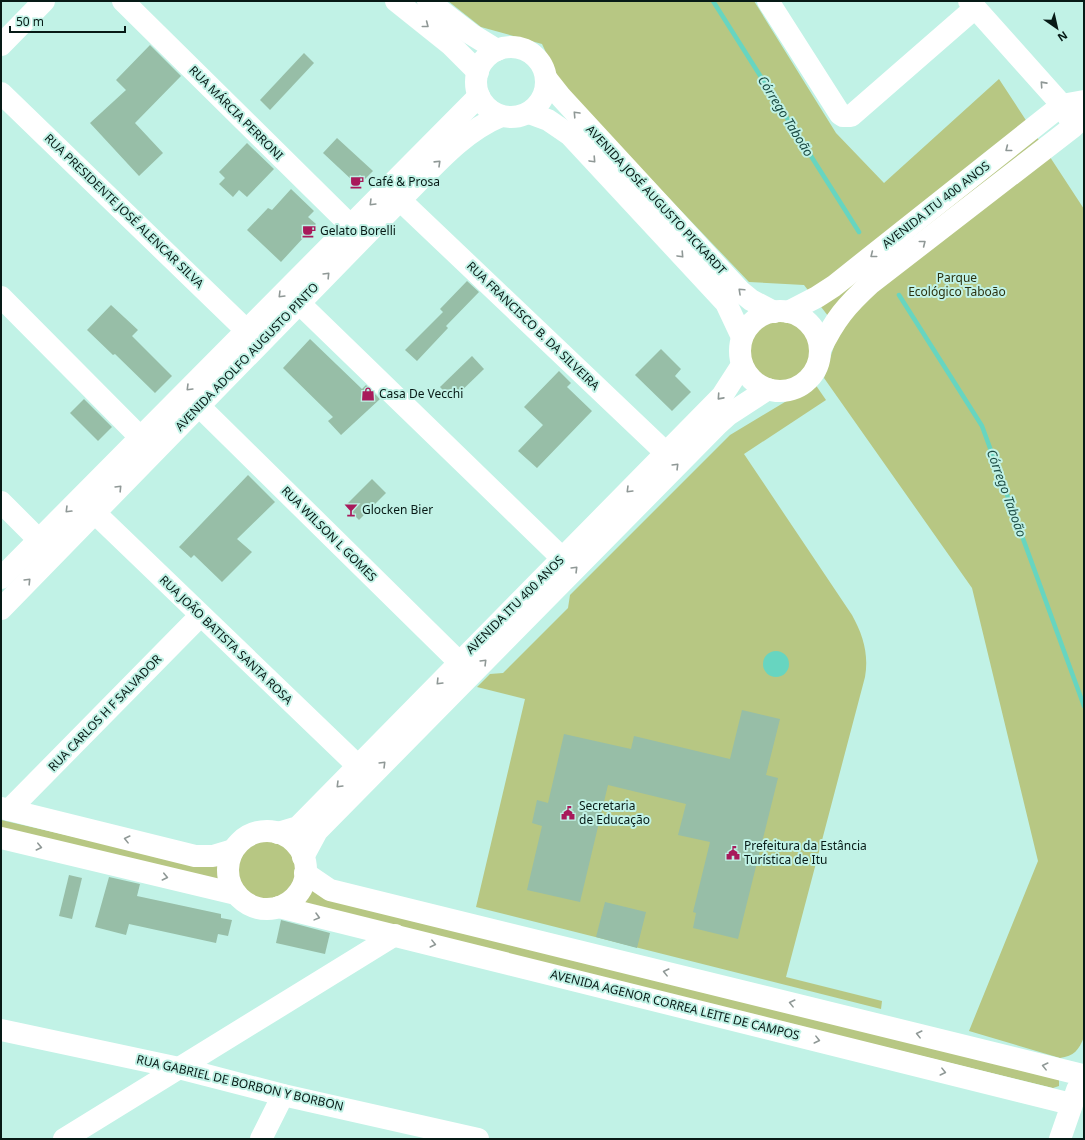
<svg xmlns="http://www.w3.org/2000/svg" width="1085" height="1140" font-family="'Noto Sans',sans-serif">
	<rect width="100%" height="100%" fill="#c1f2e6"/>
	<g fill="#b7c783">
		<path d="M 448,1 L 754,1 L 836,133 L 884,183 L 999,79 L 1084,209 L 1084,1037 C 1079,1050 1074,1056 1060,1058 L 969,1031 L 1038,861 L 972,588 L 824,378 L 839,330 L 804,285 L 749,282 L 562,86 L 542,44 L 481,27 Z"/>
		<circle cx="780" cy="352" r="33"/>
		<path d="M 815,384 L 826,400 L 744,454 L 852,615 C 863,635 869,654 865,677 L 786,977 L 882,1001 L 881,1009 L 476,907 L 525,699 L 477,687 L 490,674 L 503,673 L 568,608 L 570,595 L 730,435 Z"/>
		<polygon points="1,820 196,865 220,865 222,883 1,831"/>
		<circle cx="266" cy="869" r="31"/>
		<polygon points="310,889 1059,1078 1059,1086 1053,1088 298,904"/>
	</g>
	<circle fill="#67d5c0" cx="776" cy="664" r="13"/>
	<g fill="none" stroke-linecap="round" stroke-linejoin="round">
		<g stroke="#67d5c0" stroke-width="4.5">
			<polyline points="713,1 859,232"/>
			<polyline points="899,295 982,426 1084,706"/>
		</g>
	</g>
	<g fill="#97bea7">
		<polygon points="150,45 181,76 135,123 163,153 139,176 90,123 126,90 116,80"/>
		<polygon points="304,53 314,63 270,110 260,100"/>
		<polygon points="337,138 373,171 365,179 360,175 353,181 323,153"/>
		<polygon points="247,143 274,169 247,197 239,190 233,197 219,184 225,178 219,172"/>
		<polygon points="291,189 314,211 308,217 316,224 281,262 247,230 268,208 272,210"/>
		<polygon points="467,281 479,292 446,326 448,328 417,361 405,350 443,312 440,309"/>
		<polygon points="111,305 138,330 132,336 172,376 155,393 115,354 113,355 87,330"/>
		<polygon points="310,339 362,389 366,385 380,399 341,435 328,421 333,417 283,368"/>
		<polygon points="661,349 681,369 675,376 691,392 672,411 635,375"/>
		<polygon points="472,356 484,369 452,400 440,387"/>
		<polygon points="559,371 571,383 567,387 592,411 537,468 518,451 543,425 524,407"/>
		<polygon points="84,399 112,427 98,441 70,413"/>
		<polygon points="248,475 275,502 237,539 252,552 222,582 194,555 191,558 179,547"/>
		<polygon points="372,479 386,493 359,520 345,506"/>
		<polygon points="742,710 780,719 766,775 778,778 738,939 693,928 696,913 693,912 710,842 678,835 686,804 608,785 580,902 527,890 542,826 532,823 537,800 548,803 564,734 631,749 634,736 730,759"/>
		<polygon points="69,875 82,878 72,919 59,916"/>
		<polygon points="109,877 140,884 137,896 221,914 221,918 232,920 228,936 218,934 216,943 129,924 126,935 95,927"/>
		<polygon points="605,902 646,912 637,948 596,937"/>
		<polygon points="281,920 330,933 325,954 276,943"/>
	</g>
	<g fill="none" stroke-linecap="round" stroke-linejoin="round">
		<g stroke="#fff" stroke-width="22">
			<polyline points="123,1 350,225"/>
			<polyline points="396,1 451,45 478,72"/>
			<polyline points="428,1 471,34 497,50"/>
			<polyline points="768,1 840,114 843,116 851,116 975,8"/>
			<polyline points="969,1 1062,105 1069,118"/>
			<polyline points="1,45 44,1"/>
			<circle cx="511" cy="82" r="35"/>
			<polyline points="546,78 561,97 740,291 751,300 774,312"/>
			<polyline points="1,93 246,330"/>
			<polyline points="529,113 548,120 570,135 726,303 742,337"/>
			<polyline points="400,200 666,453"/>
			<polyline points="1,297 140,437"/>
			<polyline points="299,303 562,558"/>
			<circle cx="780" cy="351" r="40"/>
			<polyline points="788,312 817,297 834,286 1062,105 1084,101"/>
			<path d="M 820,350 C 835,319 846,306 871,283 L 1073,127 L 1084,116"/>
			<polyline points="199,406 459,662"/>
			<polyline points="1,502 39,540"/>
			<polyline points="95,513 358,766"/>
			<polyline points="1,578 479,96"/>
			<path d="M 1,609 L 400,200 C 431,170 460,133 501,116"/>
			<polyline points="1,808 195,856 213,856 233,850"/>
			<polyline points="9,810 200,616"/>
			<circle cx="267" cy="870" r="39"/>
			<polyline points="278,833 298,827 358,766 722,396 742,365"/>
			<polyline points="1,838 236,894"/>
			<polyline points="303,857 317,831 718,424 728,415 768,389"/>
			<polyline points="305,873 330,890 1083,1075"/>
			<polyline points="279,907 1071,1104"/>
			<polyline points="1,1030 179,1068 283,1095 478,1139"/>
			<polyline points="64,1139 395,935"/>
			<polyline points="261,1139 283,1095"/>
			<polyline points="1060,1139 1077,1090"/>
		</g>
	</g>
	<defs><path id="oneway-chevron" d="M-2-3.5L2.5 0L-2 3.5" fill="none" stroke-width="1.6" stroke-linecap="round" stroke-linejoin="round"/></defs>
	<g stroke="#8f9896">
		<use href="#oneway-chevron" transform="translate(426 25) rotate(38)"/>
		<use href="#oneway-chevron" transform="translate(1043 84) rotate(-132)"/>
		<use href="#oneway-chevron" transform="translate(576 114) rotate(-133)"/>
		<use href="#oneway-chevron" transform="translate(1008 149) rotate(142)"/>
		<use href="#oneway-chevron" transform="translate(593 160) rotate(47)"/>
		<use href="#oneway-chevron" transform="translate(438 163) rotate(-44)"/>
		<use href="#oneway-chevron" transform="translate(372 203) rotate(135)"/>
		<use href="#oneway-chevron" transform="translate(923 243) rotate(-38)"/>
		<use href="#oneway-chevron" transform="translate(681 255) rotate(47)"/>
		<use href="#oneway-chevron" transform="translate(873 255) rotate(142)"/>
		<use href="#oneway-chevron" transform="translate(327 275) rotate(-46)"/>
		<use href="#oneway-chevron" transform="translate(741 291) rotate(-137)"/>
		<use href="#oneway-chevron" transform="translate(281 295) rotate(135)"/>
		<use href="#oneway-chevron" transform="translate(189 388) rotate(135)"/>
		<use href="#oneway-chevron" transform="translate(720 397) rotate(132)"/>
		<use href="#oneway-chevron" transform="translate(676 466) rotate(-45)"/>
		<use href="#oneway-chevron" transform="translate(119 488) rotate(-46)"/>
		<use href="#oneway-chevron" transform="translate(629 490) rotate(135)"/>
		<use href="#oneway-chevron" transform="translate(68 510) rotate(135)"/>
		<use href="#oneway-chevron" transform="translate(575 569) rotate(-45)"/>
		<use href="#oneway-chevron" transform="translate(28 581) rotate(-46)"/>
		<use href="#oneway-chevron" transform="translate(484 662) rotate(-45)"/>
		<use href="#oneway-chevron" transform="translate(439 682) rotate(134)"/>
		<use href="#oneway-chevron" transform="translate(383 764) rotate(-45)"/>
		<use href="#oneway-chevron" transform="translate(339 785) rotate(135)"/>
		<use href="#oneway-chevron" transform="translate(127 839) rotate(-166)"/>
		<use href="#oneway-chevron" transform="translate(39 847) rotate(13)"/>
		<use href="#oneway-chevron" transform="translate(165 877) rotate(13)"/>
		<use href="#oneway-chevron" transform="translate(317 917) rotate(15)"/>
		<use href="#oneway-chevron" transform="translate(433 944) rotate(14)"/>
		<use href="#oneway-chevron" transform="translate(666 972) rotate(-166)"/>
		<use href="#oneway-chevron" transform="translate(792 1003) rotate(-166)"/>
		<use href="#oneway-chevron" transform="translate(919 1034) rotate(-166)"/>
		<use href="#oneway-chevron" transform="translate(817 1040) rotate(14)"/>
		<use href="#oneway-chevron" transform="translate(1045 1066) rotate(-166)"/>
		<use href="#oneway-chevron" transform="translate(943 1072) rotate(14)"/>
	</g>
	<defs>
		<g id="cafe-bare" transform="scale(1.08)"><path d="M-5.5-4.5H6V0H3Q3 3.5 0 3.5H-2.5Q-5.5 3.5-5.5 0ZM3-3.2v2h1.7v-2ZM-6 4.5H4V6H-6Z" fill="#a81a5b" stroke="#c1f2e6" stroke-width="2.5" paint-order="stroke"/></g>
		<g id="shop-bare" transform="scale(1.08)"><path d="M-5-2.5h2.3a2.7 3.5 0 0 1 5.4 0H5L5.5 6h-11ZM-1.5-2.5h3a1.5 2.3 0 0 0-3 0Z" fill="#a81a5b" stroke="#c1f2e6" stroke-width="2.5" paint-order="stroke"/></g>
		<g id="bar-bare" transform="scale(1.08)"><path d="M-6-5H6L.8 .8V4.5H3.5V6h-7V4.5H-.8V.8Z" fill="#a81a5b" stroke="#c1f2e6" stroke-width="2.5" paint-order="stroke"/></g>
		<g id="civic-bare" transform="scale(1.08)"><path d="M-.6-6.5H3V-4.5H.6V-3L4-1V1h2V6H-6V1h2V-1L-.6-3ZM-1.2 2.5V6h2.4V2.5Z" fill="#a81a5b" stroke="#c1f2e6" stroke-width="2.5" paint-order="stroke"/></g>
	</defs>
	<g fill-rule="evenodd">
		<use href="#cafe-bare" x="357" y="182"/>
		<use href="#cafe-bare" x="309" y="231"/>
		<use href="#shop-bare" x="368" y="394"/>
		<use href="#bar-bare" x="351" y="510"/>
		<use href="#civic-bare" x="568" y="813"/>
		<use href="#civic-bare" x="733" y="853"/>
	</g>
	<g text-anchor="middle" stroke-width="4" stroke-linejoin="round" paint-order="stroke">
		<g font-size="12" fill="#071a16" stroke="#c1f2e6">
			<text transform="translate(236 113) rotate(45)" y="4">RUA MÁRCIA PERRONI</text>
			<text transform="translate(656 200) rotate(47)" y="4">AVENIDA JOSÉ AUGUSTO PICKARDT</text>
			<text transform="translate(936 205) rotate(-38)" y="4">AVENIDA ITU 400 ANOS</text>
			<text transform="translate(124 211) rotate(44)" y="4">RUA PRESIDENTE JOSÉ ALENCAR SILVA</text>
			<text transform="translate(533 326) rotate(44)" y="4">RUA FRANCISCO B. DA SILVEIRA</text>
			<text transform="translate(247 357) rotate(-46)" y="4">AVENIDA ADOLFO AUGUSTO PINTO</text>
			<text transform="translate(329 534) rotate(45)" y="4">RUA WILSON L GOMES</text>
			<text transform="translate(515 605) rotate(-45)" y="4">AVENIDA ITU 400 ANOS</text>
			<text transform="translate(226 640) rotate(44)" y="4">RUA JOÃO BATISTA SANTA ROSA</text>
			<text transform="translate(105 713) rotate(-46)" y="4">RUA CARLOS H F SALVADOR</text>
			<text transform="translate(675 1005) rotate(14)" y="4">AVENIDA AGENOR CORREA LEITE DE CAMPOS</text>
			<text transform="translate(240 1083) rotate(13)" y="4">RUA GABRIEL DE BORBON Y BORBON</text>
		</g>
		<g font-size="12" fill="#071a16" stroke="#c1f2e6" text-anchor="start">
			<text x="368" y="186">Café &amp; Prosa</text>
			<text x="320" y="235">Gelato Borelli</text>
			<text x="379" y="398">Casa De Vecchi</text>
			<text x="362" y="514">Glocken Bier</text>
			<text x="579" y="810">Secretaria<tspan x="579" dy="14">de Educação</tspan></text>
			<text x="744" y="850">Prefeitura da Estância<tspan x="744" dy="14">Turística de Itu</tspan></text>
		</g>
		<g font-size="12" fill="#2b3210" stroke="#c1f2e6">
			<text x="957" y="282">Parque<tspan x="957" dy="14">Ecológico Taboão</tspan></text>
		</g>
		<g font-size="13" font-style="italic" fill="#1c4c44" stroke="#c1f2e6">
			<text transform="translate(786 116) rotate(58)" y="5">Córrego Taboão</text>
			<text transform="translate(1007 493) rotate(70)" y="5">Córrego Taboão</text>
		</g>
	</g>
	<rect width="1085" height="1140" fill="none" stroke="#071a16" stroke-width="4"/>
	<g transform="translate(1057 28) rotate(146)" stroke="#c1f2e6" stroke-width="3" paint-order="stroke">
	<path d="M0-3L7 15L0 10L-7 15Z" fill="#071a16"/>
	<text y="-6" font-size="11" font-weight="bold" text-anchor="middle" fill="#071a16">N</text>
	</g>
	<path d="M10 26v6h115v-6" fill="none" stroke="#071a16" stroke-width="2"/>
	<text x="16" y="26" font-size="12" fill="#071a16" stroke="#c1f2e6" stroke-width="3" paint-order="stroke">50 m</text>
</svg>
